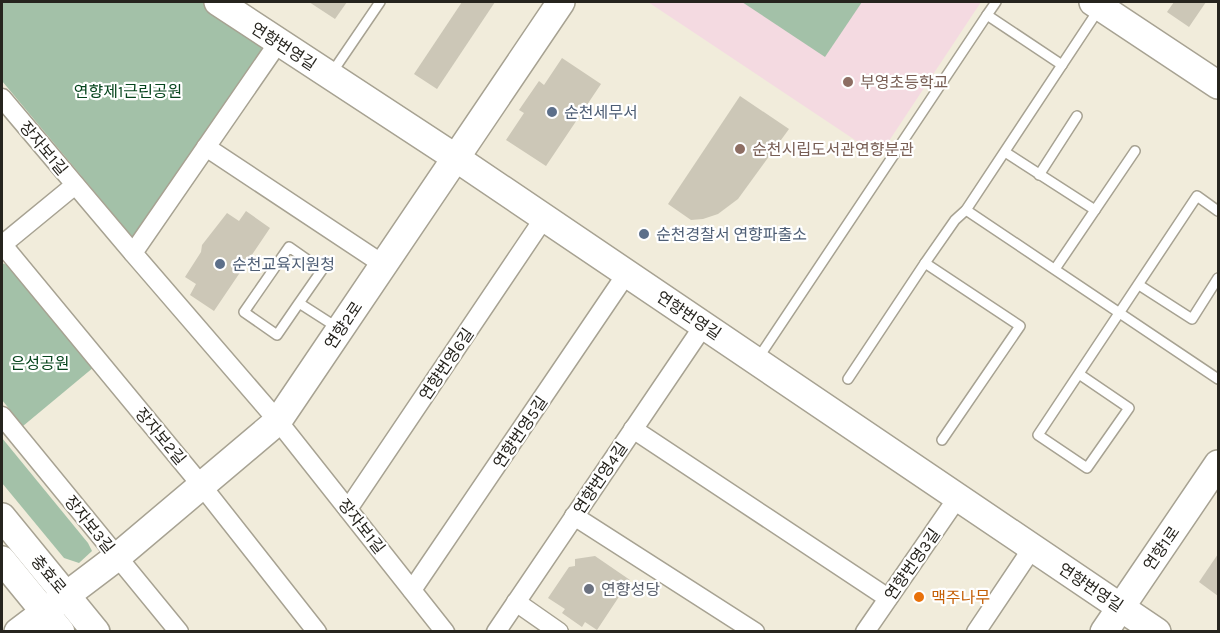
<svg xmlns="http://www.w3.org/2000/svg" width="1220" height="633" font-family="Karla,'Noto Sans KR',sans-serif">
	<rect width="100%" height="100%" fill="#f1ecdb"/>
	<polygon fill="#f4dae1" points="648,2 981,2 879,156"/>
	<g fill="#a3c1a8">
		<polygon points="2,2 204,2 262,40 261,57 134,239 2,81"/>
		<polygon points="742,2 862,2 825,57"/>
		<polygon points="2,263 10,266 94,367 23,426 2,400"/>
		<polygon points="2,438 88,543 92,551 79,563 64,558 2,483"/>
	</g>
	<g fill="#ccc7b7">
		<polygon points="309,2 347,2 335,19"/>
		<polygon points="462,2 495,2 437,89 414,74"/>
		<polygon points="1174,2 1206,2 1189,27 1167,12"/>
		<polygon points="562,58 601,84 546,166 506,140 524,113 519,110 539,81 544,85"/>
		<polygon points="740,96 789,129 738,199 718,214 703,219 691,220 668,204"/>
		<polygon points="246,211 270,228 214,311 190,295 196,284 185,277 201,252 202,245 227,213 239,221"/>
		<polygon points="1218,554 1218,596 1199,582"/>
		<polygon points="595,556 630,580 597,630 585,622 582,627 562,613 565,609 548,598 569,567 575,566 575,559"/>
	</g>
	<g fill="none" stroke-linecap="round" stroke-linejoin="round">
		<g stroke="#a7a292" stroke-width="12">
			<g id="lane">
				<polyline points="987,15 996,2"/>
				<polyline points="331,74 380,2"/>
				<polyline points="1005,152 1095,210"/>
				<polyline points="1039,175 1077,116"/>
				<polyline points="966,210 1218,379"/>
				<polyline points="925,263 1020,326 942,440"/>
				<polyline points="1055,269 1135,151"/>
				<polyline points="1139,285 1192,319 1218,278"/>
				<polyline points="299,303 277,335 244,312 289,247 322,270 299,303 338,328"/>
				<polyline points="757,360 987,15 1062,65"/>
				<path d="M 1079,374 L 1129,408 L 1087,468 L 1038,435 C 1091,355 1144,276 1197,196 L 1218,211"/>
				<polyline points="848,379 925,263 955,220 966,210 1099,9"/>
			</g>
		</g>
		<g stroke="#a7a292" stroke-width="21">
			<g id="street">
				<polyline points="278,43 133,253 278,421 445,632"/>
				<polyline points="2,98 133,253"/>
				<polyline points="206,147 384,265"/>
				<polyline points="2,244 202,486 317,632"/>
				<polyline points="2,245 75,185"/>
				<polyline points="2,416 179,632"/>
				<polyline points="633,429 888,598"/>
				<polyline points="348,509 544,218"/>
				<polyline points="574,516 755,632"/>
				<polyline points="412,590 627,273"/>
				<polyline points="516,602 559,632"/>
				<polyline points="496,632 704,325"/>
				<polyline points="865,632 958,497"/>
				<polyline points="976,632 1033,547"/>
			</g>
		</g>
		<g stroke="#a7a292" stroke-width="30">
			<g id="secondary">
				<polyline points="218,2 456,158 1157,632"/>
				<polyline points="1093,2 1218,85"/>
				<polyline points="2,517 96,632"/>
				<polyline points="2,560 61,632"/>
				<polyline points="18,632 117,557 278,421 561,2"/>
				<polyline points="1104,632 1218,464"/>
			</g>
		</g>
		<use href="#lane" stroke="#fff" stroke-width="9"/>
		<use href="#street" stroke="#fff" stroke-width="18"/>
		<use href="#secondary" stroke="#fff" stroke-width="27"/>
	</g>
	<g fill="#8d6e63" stroke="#fff" stroke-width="2">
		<circle cx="848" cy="82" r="6"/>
		<circle cx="740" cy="149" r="6"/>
	</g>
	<g fill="#5c6f8a" stroke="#fff" stroke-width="2">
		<circle cx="552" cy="112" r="6"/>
		<circle cx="644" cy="234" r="6"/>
		<circle cx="220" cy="264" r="6"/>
	</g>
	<circle fill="#6b7280" stroke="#fff" stroke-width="2" cx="589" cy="589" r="6"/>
	<circle fill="#e8710a" stroke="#fff" stroke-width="2" cx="919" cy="597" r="6"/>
	<g text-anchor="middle" stroke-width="4.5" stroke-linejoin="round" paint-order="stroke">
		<g font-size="16" fill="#26241e" stroke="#fff">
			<text transform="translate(284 46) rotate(33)" y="6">연향번영길</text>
			<text transform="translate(44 148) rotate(50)" y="6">장자보1길</text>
			<text transform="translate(689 315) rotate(34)" y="6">연향번영길</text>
			<text transform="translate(343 325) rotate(-56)" y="6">연향2로</text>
			<text transform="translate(446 364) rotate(-56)" y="6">연향번영6길</text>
			<text transform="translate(520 432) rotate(-56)" y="6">연향번영5길</text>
			<text transform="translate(161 436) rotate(50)" y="6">장자보2길</text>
			<text transform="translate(600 478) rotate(-56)" y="6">연향번영4길</text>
			<text transform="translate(90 524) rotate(51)" y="6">장자보3길</text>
			<text transform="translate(362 526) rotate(52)" y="6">장자보1길</text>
			<text transform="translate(1161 548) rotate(-55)" y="6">연향1로</text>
			<text transform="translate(912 564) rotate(-55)" y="6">연향번영3길</text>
			<text transform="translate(49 574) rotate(50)" y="6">충효로</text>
			<text transform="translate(1091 587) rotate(34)" y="6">연향번영길</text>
		</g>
		<g font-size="16" fill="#785e54" stroke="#fff" text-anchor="start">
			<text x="860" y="88">부영초등학교</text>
			<text x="752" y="155">순천시립도서관연향분관</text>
		</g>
		<g font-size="16" fill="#06451d" stroke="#fff">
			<text x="128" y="97">연향제1근린공원</text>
			<text x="40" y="369">은성공원</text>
		</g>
		<g font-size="16" fill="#4e5e75" stroke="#fff" text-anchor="start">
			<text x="564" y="118">순천세무서</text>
			<text x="656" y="240">순천경찰서 연향파출소</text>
			<text x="232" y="270">순천교육지원청</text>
		</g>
		<g font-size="16" fill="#5b616d" stroke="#fff" text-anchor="start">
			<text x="601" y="595">연향성당</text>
		</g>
		<g font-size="16" fill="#c56008" stroke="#fff" text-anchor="start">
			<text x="931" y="603">맥주나무</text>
		</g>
	</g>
	<rect width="1220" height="633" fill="none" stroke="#26241e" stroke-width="6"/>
</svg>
